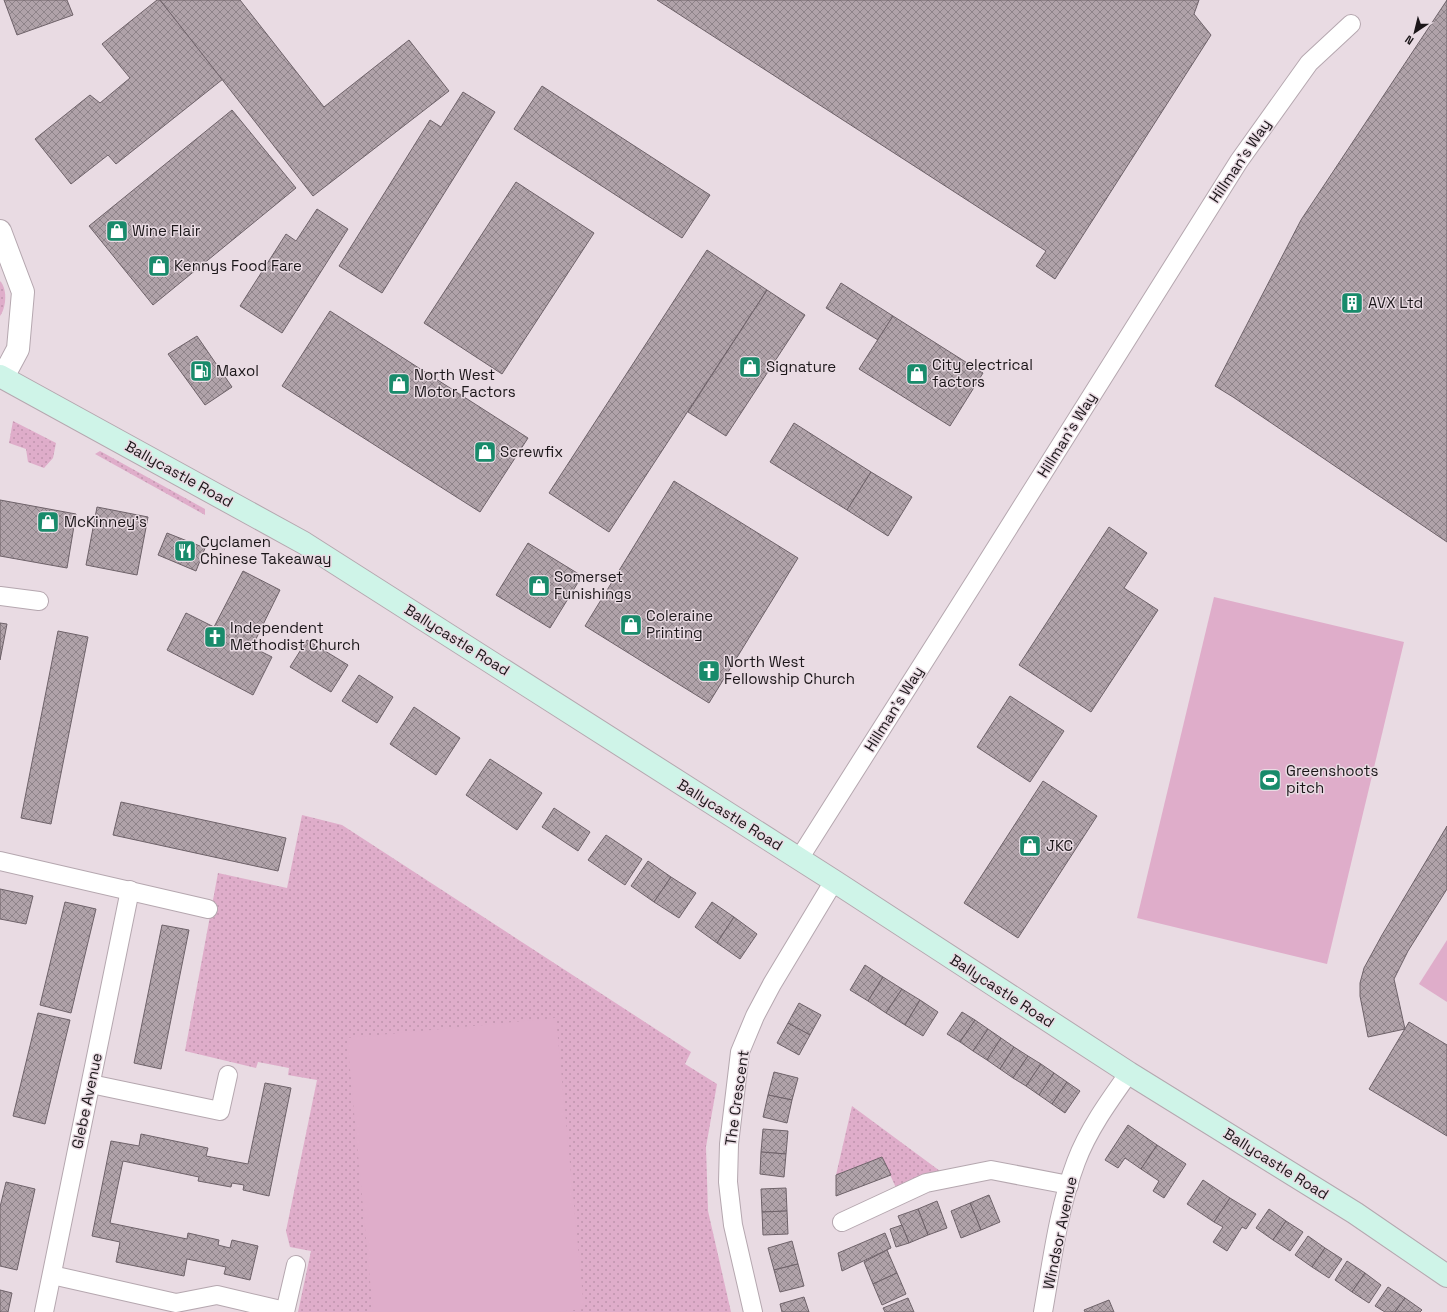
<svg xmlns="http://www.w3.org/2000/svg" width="1447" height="1312" font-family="'Space Grotesk',sans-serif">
	<defs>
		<pattern id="grass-dots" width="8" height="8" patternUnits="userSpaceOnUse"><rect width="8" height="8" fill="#dfadca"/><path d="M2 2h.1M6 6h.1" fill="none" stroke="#bf94ad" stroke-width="1.8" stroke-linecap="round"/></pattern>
		<pattern id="building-cross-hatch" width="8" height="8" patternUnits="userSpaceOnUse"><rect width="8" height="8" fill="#b0a2a9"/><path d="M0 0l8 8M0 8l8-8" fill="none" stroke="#8e8389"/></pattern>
	</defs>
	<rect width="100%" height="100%" fill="#e9dbe3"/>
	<g fill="url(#grass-dots)">
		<path d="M 0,281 C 7,288 7,306 0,316 Z"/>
		<polygon points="13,421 56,443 53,458 44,468 28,462 26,449 9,443"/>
		<polygon points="100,451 205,509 205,515 95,454"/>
		<polygon points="302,815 342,825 691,1052 685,1064 717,1084 706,1147 708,1211 731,1312 298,1312 311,1251 290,1247 286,1231 317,1080 288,1075 289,1068 258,1062 256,1068 185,1051 218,873 287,888"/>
		<polygon points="852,1106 940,1171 897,1190 882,1157 836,1175"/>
	</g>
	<g fill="#dfadca">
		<polygon points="1214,597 1404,642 1327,964 1137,918"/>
		<polygon points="1447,940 1447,1002 1419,984"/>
		<polygon points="556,1018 584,1309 557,1312 373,1312 347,1038"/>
	</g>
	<g fill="url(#building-cross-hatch)" stroke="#6e6269">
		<polygon points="4,0 67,0 73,15 17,35"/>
		<polygon points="157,0 160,0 223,79 116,164 108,155 71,184 35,139 90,95 100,103 130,78 102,44"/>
		<polygon points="160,0 240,0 324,107 409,40 449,91 313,196"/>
		<polygon points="657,0 1199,0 1194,14 1211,35 1055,279 1036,266 1046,251"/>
		<polygon points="1447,0 1447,542 1233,397 1215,386 1301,220"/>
		<polygon points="542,86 710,195 682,238 514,129"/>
		<polygon points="463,92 495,112 382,293 339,266 430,120 441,127"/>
		<polygon points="232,110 296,188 153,305 89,226"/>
		<polygon points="516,182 594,233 502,374 424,323"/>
		<polygon points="317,209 348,229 282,333 240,306 286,234 296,241"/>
		<polygon points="707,250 767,290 609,532 549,493"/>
		<polygon points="841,283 893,316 878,340 826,308"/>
		<polygon points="767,290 805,315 726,436 688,412"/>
		<polygon points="330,311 528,438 480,512 282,386"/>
		<polygon points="893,316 983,373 950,426 859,369"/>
		<polygon points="197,336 232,387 205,405 168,354"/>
		<polygon points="794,423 871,472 847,510 770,462"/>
		<polygon points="871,472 912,497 888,536 847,510"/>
		<polygon points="674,481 798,558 709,703 585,626"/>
		<polygon points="0,500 76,514 67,568 0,556"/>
		<polygon points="97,507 148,517 137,575 86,565"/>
		<polygon points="1109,527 1147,553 1124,588 1158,610 1091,712 1019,665"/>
		<polygon points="167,533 205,548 196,571 158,555"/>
		<polygon points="528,543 582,576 550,628 496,595"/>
		<polygon points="243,571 280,590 252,647 272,657 253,695 167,650 186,613 214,627"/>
		<polygon points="0,623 7,624 0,660"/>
		<polygon points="58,631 88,637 51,824 21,818"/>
		<polygon points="307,640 348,665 331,692 290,667"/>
		<polygon points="359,675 393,697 377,723 342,701"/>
		<polygon points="1010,696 1064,731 1030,782 977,747"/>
		<polygon points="414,707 460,738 436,775 390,744"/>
		<polygon points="490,759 542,793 517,830 466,795"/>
		<polygon points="1043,781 1097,816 1018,938 964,903"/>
		<polygon points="121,802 286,838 278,871 113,835"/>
		<polygon points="554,808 590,832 578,851 542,827"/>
		<polygon points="1447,826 1447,889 1408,951 1394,979 1405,1029 1368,1037 1360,996 1360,983 1364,968 1382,935"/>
		<polygon points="606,835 642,859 625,885 588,860"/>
		<polygon points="648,861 671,877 654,902 631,886"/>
		<polygon points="671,877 696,893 679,918 654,902"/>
		<polygon points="0,889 33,896 26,924 0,919"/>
		<polygon points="65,902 96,909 71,1013 40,1005"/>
		<polygon points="712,902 734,917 717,943 695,927"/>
		<polygon points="734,917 757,934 740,959 717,943"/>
		<polygon points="162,925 189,930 161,1069 134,1063"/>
		<polygon points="865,965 883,977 868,1001 850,990"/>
		<polygon points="883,977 902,989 886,1013 868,1001"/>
		<polygon points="902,989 920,1000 905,1025 886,1013"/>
		<polygon points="920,1000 938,1012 923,1036 905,1025"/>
		<polygon points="799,1003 821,1015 810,1035 788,1023"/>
		<polygon points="962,1012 975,1020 960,1042 947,1034"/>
		<polygon points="38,1013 70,1020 45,1124 13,1116"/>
		<polygon points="975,1020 988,1029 973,1051 960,1042"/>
		<polygon points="1409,1022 1447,1045 1447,1136 1369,1089"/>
		<polygon points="788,1023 810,1035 799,1055 777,1043"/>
		<polygon points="988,1029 1001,1038 987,1060 973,1051"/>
		<polygon points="1001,1038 1014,1047 1000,1069 987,1060"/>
		<polygon points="1014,1047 1028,1056 1013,1078 1000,1069"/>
		<polygon points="1028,1056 1041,1064 1026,1086 1013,1078"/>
		<polygon points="1041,1064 1054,1073 1039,1095 1026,1086"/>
		<polygon points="774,1072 798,1078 792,1100 768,1095"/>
		<polygon points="1054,1073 1067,1082 1052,1104 1039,1095"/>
		<polygon points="1067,1082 1080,1091 1065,1113 1052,1104"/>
		<polygon points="265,1083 291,1088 269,1196 243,1190 244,1185 232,1183 231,1187 198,1181 199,1177 123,1161 110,1223 187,1239 188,1233 219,1240 218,1245 230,1248 232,1240 258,1246 250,1280 224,1274 226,1267 187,1259 184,1276 116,1262 120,1242 92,1236 111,1141 139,1146 141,1134 208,1148 206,1156 248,1164"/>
		<polygon points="768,1095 792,1100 787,1123 763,1117"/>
		<polygon points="1128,1125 1157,1145 1141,1169 1125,1158 1118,1168 1105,1160"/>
		<polygon points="763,1129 788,1131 786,1154 761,1152"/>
		<polygon points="1157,1145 1186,1164 1164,1198 1153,1191 1159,1181 1141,1169"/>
		<polygon points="761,1152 786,1154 784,1177 760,1174"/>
		<polygon points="882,1157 891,1175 836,1196 836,1175"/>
		<polygon points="1203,1180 1230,1198 1214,1222 1187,1204"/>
		<polygon points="6,1182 35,1189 17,1270 0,1266 0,1207"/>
		<polygon points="786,1188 787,1211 762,1212 761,1189"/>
		<polygon points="989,1195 1000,1222 981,1230 970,1203"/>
		<polygon points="1230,1198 1256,1214 1246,1229 1242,1227 1227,1251 1213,1242 1223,1227 1214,1222"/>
		<polygon points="937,1201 947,1228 928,1235 918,1209"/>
		<polygon points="970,1203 981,1230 961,1238 951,1211"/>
		<polygon points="918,1209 928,1235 909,1243 898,1216"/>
		<polygon points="1269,1209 1286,1221 1273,1240 1256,1228"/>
		<polygon points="787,1211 788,1234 763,1235 762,1212"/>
		<polygon points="1286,1221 1303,1232 1290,1251 1273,1240"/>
		<polygon points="902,1225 909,1243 896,1247 890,1229"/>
		<polygon points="885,1233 891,1248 842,1271 838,1253"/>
		<polygon points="1308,1236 1325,1248 1312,1267 1295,1255"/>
		<polygon points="792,1241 798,1264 774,1270 768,1248"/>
		<polygon points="1325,1248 1342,1259 1329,1278 1312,1267"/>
		<polygon points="887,1250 897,1273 873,1284 864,1262"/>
		<polygon points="1347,1261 1365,1273 1352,1292 1335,1280"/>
		<polygon points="798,1264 804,1286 780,1292 774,1270"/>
		<polygon points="897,1273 906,1294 882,1305 873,1284"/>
		<polygon points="1365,1273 1381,1285 1369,1303 1352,1292"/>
		<polygon points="1388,1287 1405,1298 1395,1312 1385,1312 1375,1306"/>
		<polygon points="0,1290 12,1293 8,1312 0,1312"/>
		<polygon points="804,1297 809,1312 782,1312 780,1304"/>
		<polygon points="908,1298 914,1312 885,1312 883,1308"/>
		<polygon points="1405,1298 1422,1310 1420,1312 1395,1312"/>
		<polygon points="1109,1300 1114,1312 1085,1312 1084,1310"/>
	</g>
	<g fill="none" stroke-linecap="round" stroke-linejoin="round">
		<g stroke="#b5a7af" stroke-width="20">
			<g id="minor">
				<polyline points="0,596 39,601"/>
				<polyline points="799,859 977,578 1239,161 1309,63 1351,24"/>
				<polyline points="0,861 208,909"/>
				<polyline points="91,1084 220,1111 228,1075"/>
				<polyline points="842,1222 926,1183 991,1170 1069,1185"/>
				<polyline points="52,1275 176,1303 217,1295 285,1311"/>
				<polyline points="44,1312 130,890"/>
				<polyline points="285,1312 296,1265"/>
				<polyline points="753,1312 733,1225 728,1182 729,1144 740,1052 755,1016 772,984 834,881"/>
				<path d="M 1043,1312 C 1052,1262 1058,1210 1076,1162 C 1088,1130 1109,1101 1129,1073"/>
			</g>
		</g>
		<g stroke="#b5a7af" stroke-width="24">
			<polyline id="tertiary" points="0,231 23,292 18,349 3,377"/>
		</g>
		<g stroke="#b5a7af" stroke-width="24">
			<polyline id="secondary" points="0,376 304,543 834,881 1129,1073 1355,1213 1447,1276"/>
		</g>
		<use href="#minor" stroke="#fff" stroke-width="18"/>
		<use href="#tertiary" stroke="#fff" stroke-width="22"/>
		<use href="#secondary" stroke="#cff4e8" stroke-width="22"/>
	</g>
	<defs>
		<g id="shop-square" transform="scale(1.15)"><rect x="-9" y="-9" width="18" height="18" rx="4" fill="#188b6b" stroke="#e9dbe3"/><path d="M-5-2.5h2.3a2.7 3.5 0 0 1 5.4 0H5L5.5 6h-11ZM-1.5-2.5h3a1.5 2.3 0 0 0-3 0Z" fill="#fff"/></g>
		<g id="building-square" transform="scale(1.15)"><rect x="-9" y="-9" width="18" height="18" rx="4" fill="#188b6b" stroke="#e9dbe3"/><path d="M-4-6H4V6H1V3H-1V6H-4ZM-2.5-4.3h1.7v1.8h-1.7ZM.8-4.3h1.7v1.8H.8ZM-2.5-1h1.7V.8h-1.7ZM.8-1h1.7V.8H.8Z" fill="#fff"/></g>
		<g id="fuel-square" transform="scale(1.15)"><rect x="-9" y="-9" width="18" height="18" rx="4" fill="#188b6b" stroke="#e9dbe3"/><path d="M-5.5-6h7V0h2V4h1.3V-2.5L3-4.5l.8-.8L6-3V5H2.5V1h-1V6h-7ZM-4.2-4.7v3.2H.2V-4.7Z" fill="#fff"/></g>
		<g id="restaurant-square" transform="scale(1.15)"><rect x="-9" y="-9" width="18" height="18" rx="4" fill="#188b6b" stroke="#e9dbe3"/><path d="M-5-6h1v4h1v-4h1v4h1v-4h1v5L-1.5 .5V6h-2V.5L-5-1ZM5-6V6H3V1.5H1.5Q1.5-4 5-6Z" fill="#fff"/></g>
		<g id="church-square" transform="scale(1.15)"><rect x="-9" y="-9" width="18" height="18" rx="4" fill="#188b6b" stroke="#e9dbe3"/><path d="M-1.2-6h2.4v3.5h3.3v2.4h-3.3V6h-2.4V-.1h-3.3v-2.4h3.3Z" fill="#fff"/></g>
		<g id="stadium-square" transform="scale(1.15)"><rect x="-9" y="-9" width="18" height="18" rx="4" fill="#188b6b" stroke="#e9dbe3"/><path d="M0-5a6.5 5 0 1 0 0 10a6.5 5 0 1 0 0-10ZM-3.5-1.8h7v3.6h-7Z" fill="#fff"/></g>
	</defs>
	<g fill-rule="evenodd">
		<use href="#shop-square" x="117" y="231"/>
		<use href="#shop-square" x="159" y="266"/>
		<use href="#building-square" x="1352" y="303"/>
		<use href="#shop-square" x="750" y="367"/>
		<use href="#fuel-square" x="201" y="371"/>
		<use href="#shop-square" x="917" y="374"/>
		<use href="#shop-square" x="399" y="384"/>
		<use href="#shop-square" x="485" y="452"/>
		<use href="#shop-square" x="48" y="522"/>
		<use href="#restaurant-square" x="185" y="551"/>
		<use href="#shop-square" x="539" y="586"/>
		<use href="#shop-square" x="631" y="625"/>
		<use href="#church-square" x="215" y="637"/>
		<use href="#church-square" x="709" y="671"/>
		<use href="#stadium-square" x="1270" y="780"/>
		<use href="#shop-square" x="1030" y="846"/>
	</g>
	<g text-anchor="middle" stroke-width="3" stroke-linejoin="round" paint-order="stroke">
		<g font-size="15" fill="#1b1619" stroke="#e9dbe3">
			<text transform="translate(1240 161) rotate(-56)" y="5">Hillman's Way</text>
			<text transform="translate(1067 435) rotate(-58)" y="5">Hillman's Way</text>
			<text transform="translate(179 474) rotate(29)" y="5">Ballycastle Road</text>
			<text transform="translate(457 640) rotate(32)" y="5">Ballycastle Road</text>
			<text transform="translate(894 709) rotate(-58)" y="5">Hillman's Way</text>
			<text transform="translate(730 815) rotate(32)" y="5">Ballycastle Road</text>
			<text transform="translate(1002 991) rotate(33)" y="5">Ballycastle Road</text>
			<text transform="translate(737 1098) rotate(-82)" y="5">The Crescent</text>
			<text transform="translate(87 1101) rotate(-78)" y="5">Glebe Avenue</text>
			<text transform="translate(1276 1164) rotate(32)" y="5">Ballycastle Road</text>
			<text transform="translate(1060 1233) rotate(-78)" y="5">Windsor Avenue</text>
		</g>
		<g font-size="15" fill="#1b1619" stroke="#e9dbe3" text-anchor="start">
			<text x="132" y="236">Wine Flair</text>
			<text x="174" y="271">Kennys Food Fare</text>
			<text x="1368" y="308">AVX Ltd</text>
			<text x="932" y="370">City electrical<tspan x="932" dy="17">factors</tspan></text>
			<text x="766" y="372">Signature</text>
			<text x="216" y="376">Maxol</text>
			<text x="414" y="380">North West<tspan x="414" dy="17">Motor Factors</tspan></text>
			<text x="500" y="457">Screwfix</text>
			<text x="64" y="527">McKinney's</text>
			<text x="200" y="547">Cyclamen<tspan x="200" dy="17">Chinese Takeaway</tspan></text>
			<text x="554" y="582">Somerset<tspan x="554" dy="17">Funishings</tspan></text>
			<text x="646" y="621">Coleraine<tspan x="646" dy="17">Printing</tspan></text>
			<text x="230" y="633">Independent<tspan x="230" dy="17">Methodist Church</tspan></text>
			<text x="724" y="667">North West<tspan x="724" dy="17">Fellowship Church</tspan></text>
			<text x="1286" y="776">Greenshoots<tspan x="1286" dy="17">pitch</tspan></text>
			<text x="1046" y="851">JKC</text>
		</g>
	</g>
	<g transform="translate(1415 32) rotate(215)" stroke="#e9dbe3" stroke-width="3" paint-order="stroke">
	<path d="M0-3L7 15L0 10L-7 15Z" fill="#1b1619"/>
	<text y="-6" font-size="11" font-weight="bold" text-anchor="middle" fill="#1b1619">N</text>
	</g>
</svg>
